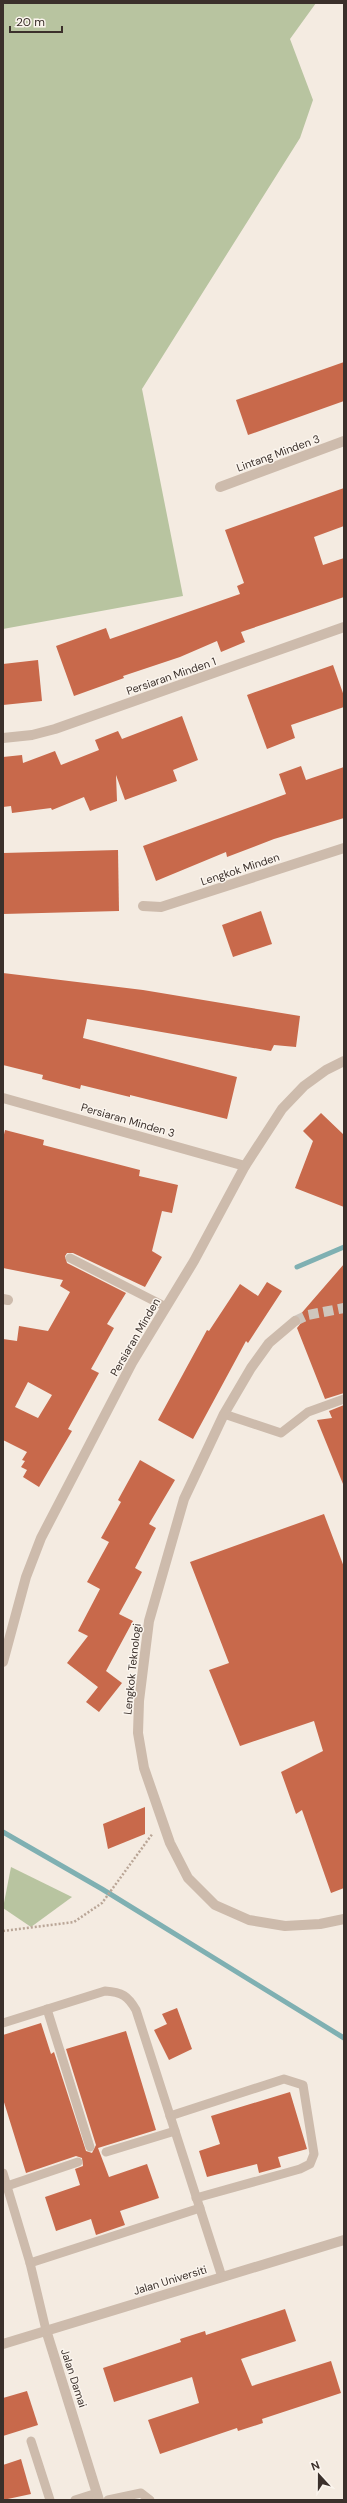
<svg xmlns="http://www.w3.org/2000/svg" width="347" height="2503" font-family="'DM Sans',sans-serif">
	<rect width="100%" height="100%" fill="#f4ebe1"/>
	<g fill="#b8c4a0">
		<polygon points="3,3 316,3 290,39 313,100 300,138 142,389 183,596 3,629"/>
		<polygon points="11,1867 72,1897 31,1927 3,1908"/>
	</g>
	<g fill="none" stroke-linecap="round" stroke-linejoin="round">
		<g stroke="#7fb0b2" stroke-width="5">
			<polyline points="297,1267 344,1247"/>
			<polyline points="3,1832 102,1889 344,2038"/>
		</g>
	</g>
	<g fill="#c8694b" fill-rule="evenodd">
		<polygon points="344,362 344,401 248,435 236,400"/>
		<polygon points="344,488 344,526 314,537 323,565 344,558 344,597 241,632 245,642 221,652 217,641 180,657 123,676 124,678 74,696 56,646 106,628 110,639 240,594 237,586 244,583 225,530"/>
		<polygon points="38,660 42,701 3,705 3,664"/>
		<polygon points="333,665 344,696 344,707 291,725 295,738 267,749 247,695"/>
		<polygon points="182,716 198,760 173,770 177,781 125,800 116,775 117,801 90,811 84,797 52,810 51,808 12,813 11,806 3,807 3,757 22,755 23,763 55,751 61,765 99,750 95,740 118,731 122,739"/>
		<polygon points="301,766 306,780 344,767 344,818 274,839 227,857 226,852 156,881 143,846 286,794 279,774"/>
		<polygon points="118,850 119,911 3,914 3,853"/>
		<polygon points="261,911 272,944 233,957 222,925"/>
		<polygon points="3,973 143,990 300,1016 296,1047 274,1045 271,1051 87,1019 83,1038 237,1077 227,1119 130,1095 130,1097 81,1085 80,1089 42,1079 43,1075 3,1065"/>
		<polygon points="321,1113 344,1135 344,1207 295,1188 313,1141 303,1131"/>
		<path d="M 5,1130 L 44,1140 L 43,1145 L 140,1170 L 139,1176 L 178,1185 L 172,1213 L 162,1211 L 152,1251 L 162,1257 L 145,1287 L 73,1253 L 67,1253 L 65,1256 L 67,1263 L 126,1293 L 107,1324 L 114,1328 L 91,1369 L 99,1373 L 68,1429 L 72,1431 L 39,1487 L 23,1477 L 27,1470 L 21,1467 L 25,1461 L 22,1460 L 27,1452 L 3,1440 L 3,1339 L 17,1341 L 19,1326 L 48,1331 L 70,1292 L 60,1286 L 63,1280 L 3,1268 L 3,1139 ZM 28,1382 L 52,1395 L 38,1418 L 15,1407 Z"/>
		<polygon points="344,1264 344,1393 325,1399 297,1328 301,1323 299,1316"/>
		<polygon points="267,1282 282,1291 248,1343 246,1341 193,1439 158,1420 207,1330 209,1331 240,1284 258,1296"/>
		<polygon points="344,1405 344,1484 343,1484 317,1420 332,1418 329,1411"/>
		<polygon points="140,1460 175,1480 149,1524 156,1528 135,1568 142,1572 119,1614 133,1621 106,1671 122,1683 99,1712 86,1702 98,1687 67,1663 88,1636 78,1631 100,1589 87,1582 109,1542 101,1538 121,1502 118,1500"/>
		<polygon points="324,1514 344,1567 344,1888 331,1893 302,1810 296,1814 281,1772 323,1751 314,1721 240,1746 209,1670 229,1663 190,1562"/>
		<polygon points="145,1807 145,1834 108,1849 103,1824"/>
		<polygon points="177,2008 192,2049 169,2060 154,2030 167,2024 162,2014"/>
		<polygon points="41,2023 51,2054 54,2052 86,2151 92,2153 96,2145 66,2049 126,2031 156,2130 98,2148 109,2177 147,2164 159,2198 120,2211 125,2225 96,2235 91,2219 56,2231 45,2197 80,2185 75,2169 83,2166 82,2158 76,2156 26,2173 3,2099 3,2035"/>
		<polygon points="290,2092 307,2149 278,2157 281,2167 259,2173 257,2164 207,2177 199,2151 220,2144 211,2116"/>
		<polygon points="285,2309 296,2341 241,2359 252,2386 331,2361 341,2393 262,2419 263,2423 238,2431 237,2428 160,2454 148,2420 199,2403 192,2377 114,2402 103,2368 181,2342 180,2339 205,2331 206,2335"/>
		<polygon points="27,2391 38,2425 3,2436 3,2398"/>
		<polygon points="21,2459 31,2494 3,2500 3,2465"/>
	</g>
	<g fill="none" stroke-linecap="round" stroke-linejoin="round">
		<polyline stroke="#cfc6bd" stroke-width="10" stroke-dasharray="10 5" stroke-linecap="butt" points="295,1321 308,1315 344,1308"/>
		<polyline stroke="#b9a596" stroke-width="2.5" stroke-dasharray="2 2" stroke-linecap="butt" points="3,1931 74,1922 102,1903 153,1833"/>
		<g stroke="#cdbbac" stroke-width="9">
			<polyline points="70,1258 166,1307"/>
			<polyline points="224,1414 281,1433 308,1412 344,1399"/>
			<polyline points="47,2009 90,2147"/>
			<path d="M 3,2023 L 105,1991 C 122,1992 128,1996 136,2010 L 222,2277"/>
			<polyline points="170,2116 284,2079 303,2085 314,2154 310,2164 300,2169 196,2198"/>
			<polyline points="106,2152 175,2131"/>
			<polyline points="3,2173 30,2263 46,2330"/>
			<polyline points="7,2186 78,2162"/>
			<polyline points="30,2263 200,2208"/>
			<polyline points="31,2441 50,2500"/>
			<polyline points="75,2500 97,2493"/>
			<polyline points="108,2500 141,2493 150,2500"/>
		</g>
		<g stroke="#cdbbac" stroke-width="10">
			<polyline points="220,487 344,441"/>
			<polyline points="3,738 32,735 55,729 344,627"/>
			<polyline points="143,906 161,907 344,848"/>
			<polyline points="3,1098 245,1166"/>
			<polyline points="3,1299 8,1300"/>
			<polyline points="295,1321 269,1343 251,1368 224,1414 184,1499 149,1621 139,1701 138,1733 144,1768 170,1843 188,1878 215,1905 249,1920 285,1926 320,1924 344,1919"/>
			<polyline points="3,1662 26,1577 41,1538 132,1363 194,1261 245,1166 282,1109 304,1086 326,1070 344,1061"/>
			<polyline points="46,2330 99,2500"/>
		</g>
		<polyline stroke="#cdbbac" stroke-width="10" points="3,2344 344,2240"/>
	</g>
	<g text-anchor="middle" stroke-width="3" stroke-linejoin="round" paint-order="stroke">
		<g font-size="11" fill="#3b302b" stroke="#fbf5ee">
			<text transform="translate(278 453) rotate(-20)" y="4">Lintang Minden 3</text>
			<text transform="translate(171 676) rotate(-19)" y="4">Persiaran Minden 1</text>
			<text transform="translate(240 869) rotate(-18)" y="4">Lengkok Minden</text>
			<text transform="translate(128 1120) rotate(16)" y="4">Persiaran Minden 3</text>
			<text transform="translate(135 1337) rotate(-60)" y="4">Persiaran Minden</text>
			<text transform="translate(132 1669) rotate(-84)" y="4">Lengkok Teknologi</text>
			<text transform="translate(170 2280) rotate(-17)" y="4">Jalan Universiti</text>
			<text transform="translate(74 2378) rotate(72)" y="4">Jalan Damai</text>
		</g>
	</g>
	<rect width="347" height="2503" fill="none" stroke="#3b302b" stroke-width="8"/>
	<g transform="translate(319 2475) rotate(339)" stroke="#fbf5ee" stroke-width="3" paint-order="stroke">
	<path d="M0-3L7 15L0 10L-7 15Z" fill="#3b302b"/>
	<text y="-6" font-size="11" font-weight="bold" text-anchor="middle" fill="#3b302b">N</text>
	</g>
	<path d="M10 26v6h52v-6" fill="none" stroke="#3b302b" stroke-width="2"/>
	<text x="16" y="26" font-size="12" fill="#3b302b" stroke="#fbf5ee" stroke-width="3" paint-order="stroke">20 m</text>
</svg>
